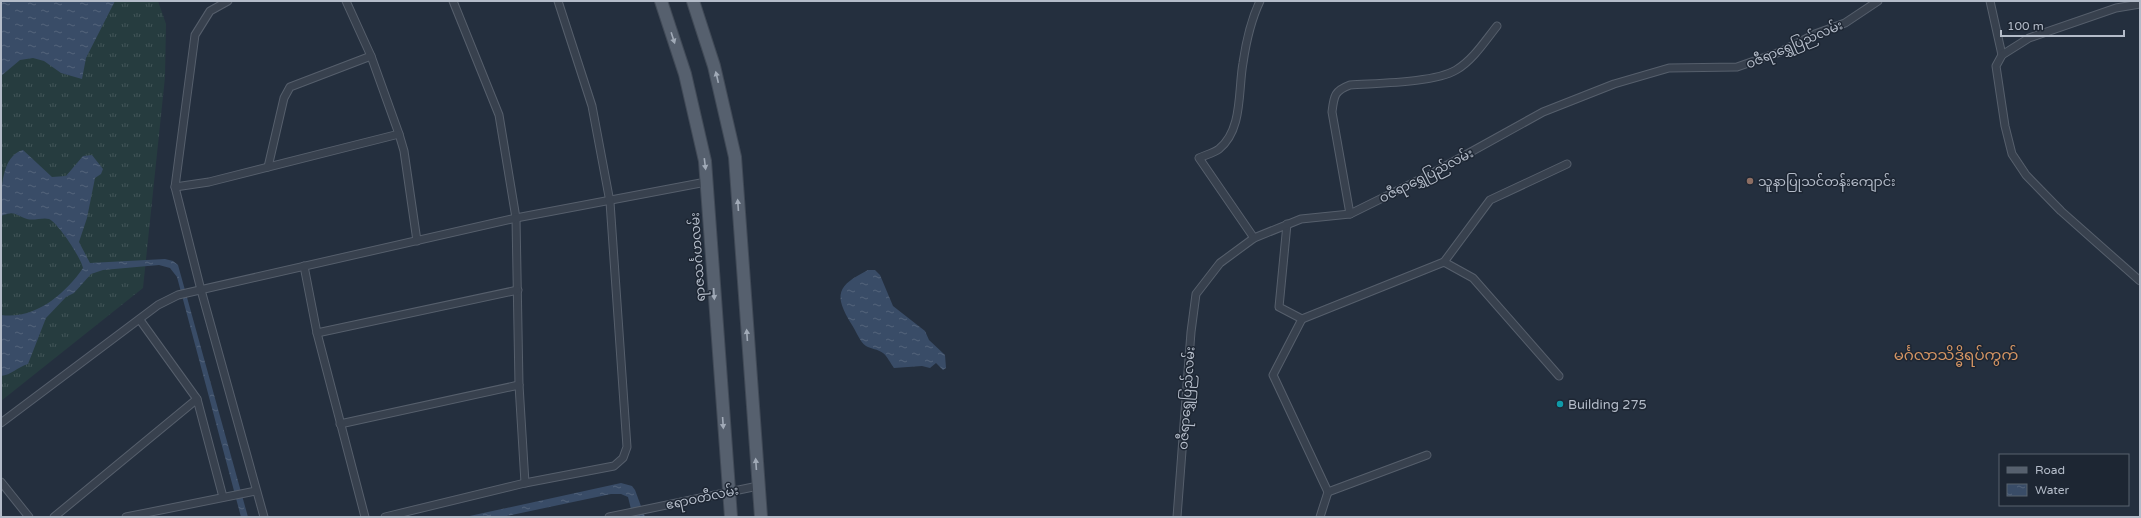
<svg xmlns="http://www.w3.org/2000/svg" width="2141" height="518" font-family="'Varela Round','Noto Sans Myanmar',sans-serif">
	<defs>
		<pattern id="grass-tufts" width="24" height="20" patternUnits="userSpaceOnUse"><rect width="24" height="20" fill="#263c3f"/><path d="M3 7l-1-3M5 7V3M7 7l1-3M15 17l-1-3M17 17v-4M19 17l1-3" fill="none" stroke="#435659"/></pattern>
		<pattern id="water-ripples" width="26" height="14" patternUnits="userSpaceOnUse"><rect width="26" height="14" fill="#394c67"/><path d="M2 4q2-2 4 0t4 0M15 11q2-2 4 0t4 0" fill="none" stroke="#53647b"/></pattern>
	</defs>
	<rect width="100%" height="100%" fill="#242f3e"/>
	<polygon fill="url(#grass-tufts)" points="1,1 158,1 166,24 165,77 143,288 1,401"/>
	<g fill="url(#water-ripples)">
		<polygon points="1,1 115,1 86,58 82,79 61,73 44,61 33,58 20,60 1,76"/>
		<path d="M 23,150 L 52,177 L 66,176 L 83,156 L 92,155 L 103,169 L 101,174 L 95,178 L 87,218 L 79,242 L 90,263 L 165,259 L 173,261 L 178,265 L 248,517 L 241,517 L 177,277 L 170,268 L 159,265 L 103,270 L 91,274 L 74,293 L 66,297 L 46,318 L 28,364 C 18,367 11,375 1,376 L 1,315 C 35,320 65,294 83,268 C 81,258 59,224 49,219 C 43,217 34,221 27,219 C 15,215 15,210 1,216 C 1,194 0,156 23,150 Z"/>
		<path d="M 868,270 L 875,270 L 880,275 L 893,306 L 925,331 L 929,340 L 945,355 L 946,368 L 943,370 L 936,363 L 930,368 L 922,366 L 894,368 C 891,364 887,356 883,353 C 878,349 871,349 866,346 C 860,342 856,331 852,325 C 833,294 837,286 868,270 Z"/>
		<polygon points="621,483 632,486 635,490 645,517 633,517 628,497 621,494 611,494 502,517 465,517"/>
	</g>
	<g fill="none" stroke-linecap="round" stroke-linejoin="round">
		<g stroke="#565f6c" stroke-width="9">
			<g id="minor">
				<polyline points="228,1 210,11 195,35 175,187 201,290 264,517"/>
				<polyline points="346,1 371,56 399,134 404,151 417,241"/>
				<polyline points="453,1 499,115 516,218 519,385 525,483"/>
				<polyline points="1990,1 2002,55"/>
				<polyline points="2140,4 2116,8 2029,38 2002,55 1996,66 2005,126 2012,154 2026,175 2061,211 2140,281"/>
				<polyline points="268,167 284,98 290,87 371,56"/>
				<polyline points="175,187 209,182 399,134"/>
				<path d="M 1350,214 L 1332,112 C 1334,96 1334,91 1350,85 C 1376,83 1434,83 1456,70 C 1473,60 1485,41 1497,26"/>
				<polyline points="1287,224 1279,307 1302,319 1444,262 1473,278 1559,376"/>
				<path d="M 1254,238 L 1199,158 C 1205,155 1214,153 1219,149 C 1243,130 1238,90 1243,63 C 1246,42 1251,20 1260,1"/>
				<polyline points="1444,262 1490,200 1567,164"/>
				<polyline points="304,266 317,333 365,517"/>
				<polyline points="1302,319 1273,375 1328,492 1320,517"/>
				<polyline points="140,320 197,399 223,497"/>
				<polyline points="317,333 518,290"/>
				<polyline points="1,423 158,305 178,295 516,218 706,182"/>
				<polyline points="340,424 519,385"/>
				<polyline points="1,482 29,517"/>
				<polyline points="1328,492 1427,455"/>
				<polyline points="54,517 197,399"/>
				<polyline points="126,517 256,491"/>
				<polyline points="385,517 525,483 614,466 623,458 627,447 610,202 592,106 558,1"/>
				<polyline points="609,517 758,486"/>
				<polyline points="1177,517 1191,332 1196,294 1220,263 1254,238 1301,219 1350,214 1431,174 1543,112 1614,84 1669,68 1737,67 1780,52 1815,34 1845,23 1878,1"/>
			</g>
		</g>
		<g stroke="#414a57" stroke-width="14">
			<g id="primary">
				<polyline points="661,1 685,74 705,161 731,517"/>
				<polyline points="693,1 714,66 735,157 761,517"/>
			</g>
		</g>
		<use href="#minor" stroke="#38414e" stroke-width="7"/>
		<use href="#primary" stroke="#56606e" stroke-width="12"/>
	</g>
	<defs><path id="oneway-solid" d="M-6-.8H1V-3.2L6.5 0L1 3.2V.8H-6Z"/></defs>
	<g fill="#a1aab7">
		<use href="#oneway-solid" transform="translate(673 38) rotate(72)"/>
		<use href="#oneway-solid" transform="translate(717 77) rotate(-103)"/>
		<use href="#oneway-solid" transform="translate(705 164) rotate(83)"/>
		<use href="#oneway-solid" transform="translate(738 205) rotate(-94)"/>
		<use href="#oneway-solid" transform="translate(714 294) rotate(86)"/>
		<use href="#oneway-solid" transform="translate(747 335) rotate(-94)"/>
		<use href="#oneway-solid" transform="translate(723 423) rotate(86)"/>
		<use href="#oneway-solid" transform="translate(756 464) rotate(-94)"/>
	</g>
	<circle fill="#8d6e63" stroke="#1d2633" stroke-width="1.5" cx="1750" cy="181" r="4"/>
	<circle fill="#0f9aa8" stroke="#1d2633" stroke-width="1.5" cx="1560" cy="404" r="4"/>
	<g text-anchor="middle" stroke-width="3" stroke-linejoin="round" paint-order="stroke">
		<g font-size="13" fill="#b4bcc9" stroke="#1d2633">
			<text transform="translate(1794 44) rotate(-23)" y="5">ဝဇီရာရွှေပြည်လမ်း</text>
			<text transform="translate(1426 175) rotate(-27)" y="5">ဝဇီရာရွှေပြည်လမ်း</text>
			<text transform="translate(697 257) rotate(-94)" y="5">ရာဇသင်္ဂဟလမ်း</text>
			<text transform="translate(1186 398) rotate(-86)" y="5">ဝဇီရာရွှေပြည်လမ်း</text>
			<text transform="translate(702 497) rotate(-12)" y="5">ဧရာဝတီလမ်း</text>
		</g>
		<g font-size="13" fill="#b4bcc9" stroke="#1d2633" text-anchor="start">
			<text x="1758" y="186">သူနာပြုသင်တန်းကျောင်း</text>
			<text x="1568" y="409">Building 275</text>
		</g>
		<g font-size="15" fill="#d59563" stroke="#1d2633">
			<text x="1956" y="360">မင်္ဂလာသိဒ္ဓိရပ်ကွက်</text>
		</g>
	</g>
	<rect width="2141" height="518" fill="none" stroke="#b4bcc9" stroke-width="4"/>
	<rect x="1999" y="454" width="130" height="52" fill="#1d2633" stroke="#59626f"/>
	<rect x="2007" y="467" width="20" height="6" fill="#56606e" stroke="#59626f"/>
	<text x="2035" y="474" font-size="12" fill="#b4bcc9">Road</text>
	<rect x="2007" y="484" width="20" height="12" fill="url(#water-ripples)" stroke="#59626f"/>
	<text x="2035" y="494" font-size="12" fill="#b4bcc9">Water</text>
	<path d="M2001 30v6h123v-6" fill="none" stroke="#b4bcc9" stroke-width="2"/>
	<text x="2007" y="30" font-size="12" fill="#b4bcc9" stroke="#1d2633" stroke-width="3" paint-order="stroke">100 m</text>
</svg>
